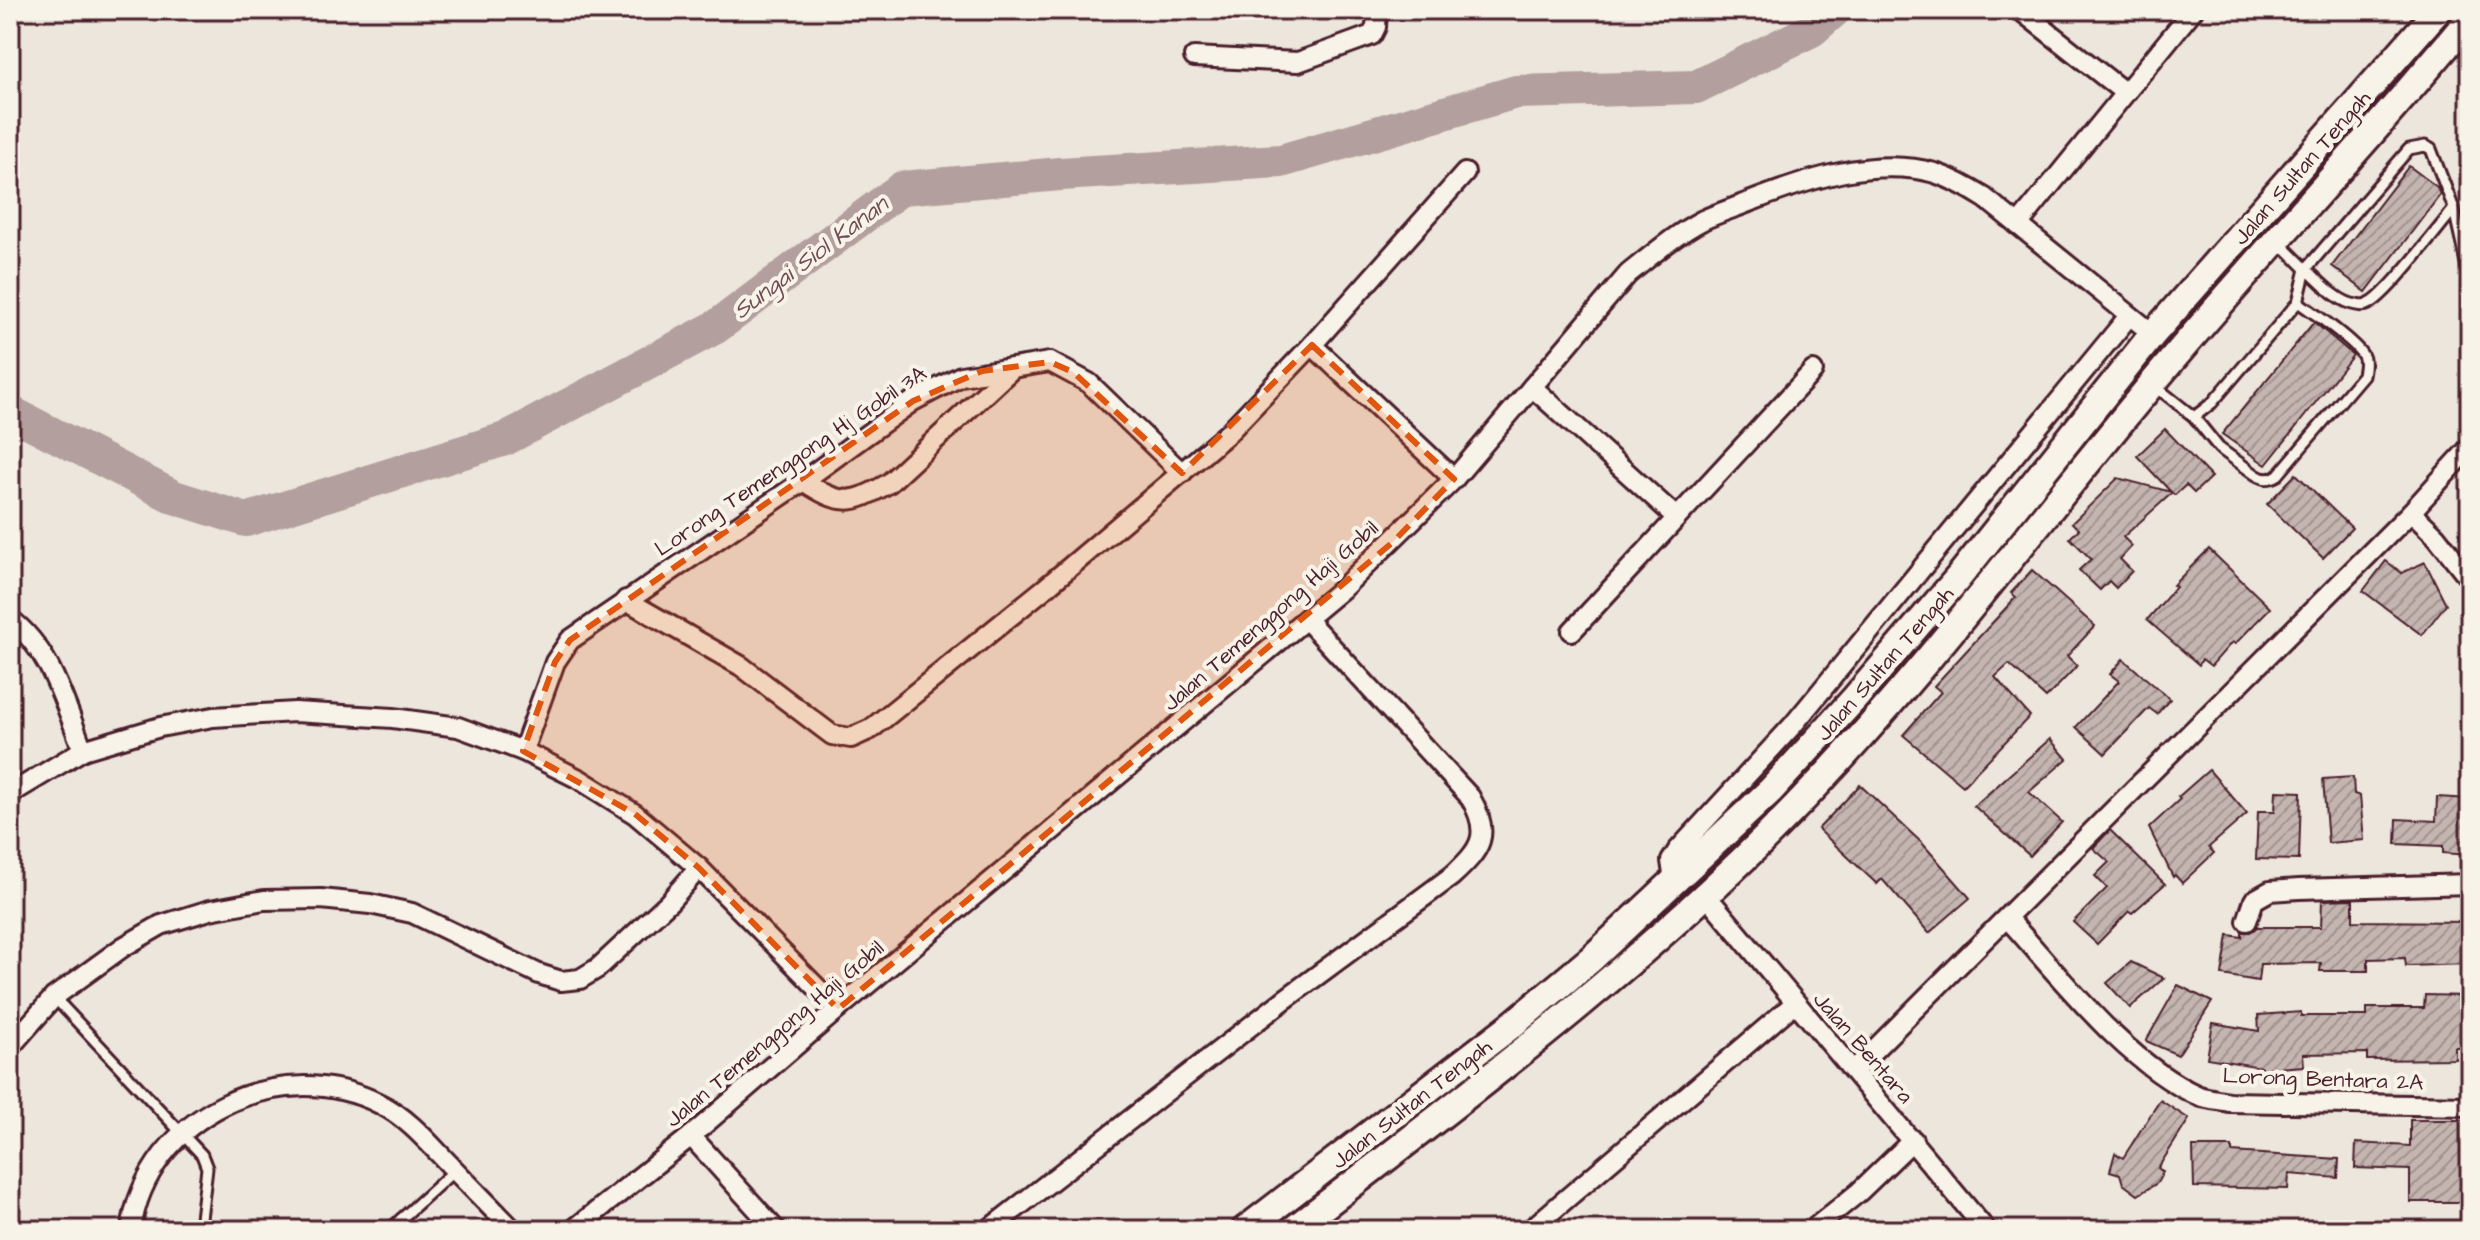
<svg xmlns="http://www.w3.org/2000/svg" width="2480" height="1240" font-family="'Architects Daughter',sans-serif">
	<defs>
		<pattern id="building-hatch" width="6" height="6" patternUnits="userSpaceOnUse" patternTransform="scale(2)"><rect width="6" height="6" fill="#c4b5b0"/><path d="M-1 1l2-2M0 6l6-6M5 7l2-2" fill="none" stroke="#a1938f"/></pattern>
	</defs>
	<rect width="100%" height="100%" fill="#ece6dd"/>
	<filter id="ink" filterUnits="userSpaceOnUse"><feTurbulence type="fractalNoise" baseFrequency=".0125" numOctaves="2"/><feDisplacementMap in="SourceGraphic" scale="16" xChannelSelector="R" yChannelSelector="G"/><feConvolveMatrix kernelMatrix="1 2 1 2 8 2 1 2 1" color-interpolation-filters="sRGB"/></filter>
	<g filter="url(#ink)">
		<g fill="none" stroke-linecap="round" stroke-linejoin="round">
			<polyline stroke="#b39f9d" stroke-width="34" points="10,412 174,497 246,520 505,439 716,327 902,188 1060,174 1281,161 1516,92 1696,87 1812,30 1835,10"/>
		</g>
		<g fill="url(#building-hatch)" stroke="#4a1f2b" stroke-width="2">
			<polygon points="2409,166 2437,187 2440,195 2366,292 2332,266"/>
			<polygon points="2314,322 2353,355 2266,465 2222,434"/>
			<polygon points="2165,429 2211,477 2194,493 2186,485 2175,495 2172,493 2123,537 2132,546 2120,559 2132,571 2116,588 2109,581 2100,590 2079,570 2091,559 2070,538 2079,529 2072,523 2118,478 2171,492 2137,456"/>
			<polygon points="2296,474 2352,528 2323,558 2267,504"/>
			<polygon points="2209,549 2270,608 2235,644 2232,642 2211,666 2202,659 2199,665 2147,620 2176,587 2173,585"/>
			<polygon points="2386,561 2402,573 2425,562 2446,604 2422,635 2363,591"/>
			<polygon points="2032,570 2095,626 2067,656 2077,666 2046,698 2009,664 1995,677 2030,716 1963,786 1903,735 1941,692 1934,686 2016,597 2011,593"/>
			<polygon points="2123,659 2170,699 2157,714 2149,708 2105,754 2076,727 2119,681 2110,674"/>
			<polygon points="2050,739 2067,759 2029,792 2062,822 2030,856 1974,806"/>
			<polygon points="2209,770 2247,814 2209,847 2214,853 2182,883 2175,875 2173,877 2149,828 2180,799 2178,797"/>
			<polygon points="2353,777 2354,794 2360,796 2364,840 2328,843 2323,779"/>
			<polygon points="1860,785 1923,844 1970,898 1929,933 1882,879 1877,884 1818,829"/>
			<polygon points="2276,791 2301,792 2299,860 2256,859 2258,811 2275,811"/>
			<polygon points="2437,797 2470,799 2470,855 2443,853 2443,846 2396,844 2397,819 2436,821"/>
			<polygon points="2110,830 2165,884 2132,913 2129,911 2097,944 2073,922 2107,888 2095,876 2109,862 2093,848"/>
			<polygon points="2353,899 2353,921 2470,922 2470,964 2406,966 2405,958 2368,959 2368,971 2320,971 2321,963 2260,964 2258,981 2222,975 2228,935 2242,937 2242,932 2250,932 2257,927 2321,927 2322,900"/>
			<polygon points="2131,962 2164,978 2130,1008 2107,983"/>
			<polygon points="2178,985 2212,1002 2178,1055 2146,1041"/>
			<polygon points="2425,995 2470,996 2470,1047 2455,1047 2455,1059 2367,1060 2367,1053 2303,1054 2304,1066 2261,1069 2261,1067 2207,1058 2213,1023 2259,1031 2258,1015 2301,1012 2301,1016 2367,1016 2367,1008 2424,1008"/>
			<polygon points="2160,1100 2189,1119 2158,1168 2163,1172 2157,1183 2138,1195 2123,1184 2120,1174 2110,1171 2115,1153 2123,1158"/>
			<polygon points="2410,1120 2466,1120 2466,1202 2410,1202 2410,1170 2355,1168 2356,1143 2410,1146"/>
			<polygon points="2193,1147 2232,1147 2232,1152 2339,1159 2338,1178 2289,1174 2288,1189 2194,1187"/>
		</g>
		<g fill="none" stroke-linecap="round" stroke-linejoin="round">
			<g stroke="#4a1f2b" stroke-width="15">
				<g id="service">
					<polyline points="2279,242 2306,269 2409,149 2425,146 2431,149 2454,209 2470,281"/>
					<path d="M 2155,386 L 2194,417 L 2212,403 L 2298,302 L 2306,269 C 2320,281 2338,303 2357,305 C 2361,306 2366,306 2369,304 C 2386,297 2439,227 2454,209"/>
					<path d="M 2194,417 L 2219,448 L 2256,475 C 2264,480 2270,480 2278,475 L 2363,375 C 2364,369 2366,361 2363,356 C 2357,343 2311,311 2298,302"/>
					<polyline points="54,997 202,1155 207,1168 200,1227"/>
					<polyline points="401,1219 412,1230"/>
					<polyline points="389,1230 455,1170"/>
				</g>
			</g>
			<g stroke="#4a1f2b" stroke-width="24">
				<g id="minor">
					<polyline points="2020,10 2124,92"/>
					<polyline points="1194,57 1298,62 1372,35 1376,27 1377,10"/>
					<polyline points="2018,225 2193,10"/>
					<polyline points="1312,345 1454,479"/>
					<polyline points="1532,387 1676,517"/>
					<path d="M 803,481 C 840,505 850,506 889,483 L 1013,368"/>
					<polyline points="2411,512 2436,536 2470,579"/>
					<polyline points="626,600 741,666 832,735 851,738 871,729 1044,589 1227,434 1312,345 1465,173"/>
					<path d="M 10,619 C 52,651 64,703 83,750"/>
					<polyline points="1572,631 1813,371"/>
					<polyline points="523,751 555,662 570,640 803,481 913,401 961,376 1050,362 1089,383 1182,473"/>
					<polyline points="10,794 83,750 160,727 213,717 295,712 393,718 458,727 523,751 579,779 635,814 699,868 838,1009"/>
					<polyline points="1674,881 1671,861 1678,850 1793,725 2129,316"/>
					<polyline points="1706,895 1986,1230"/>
					<path d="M 2007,918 C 2060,976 2127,1065 2199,1096 C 2208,1099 2219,1100 2229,1102 L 2470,1106"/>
					<polyline points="2247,921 2254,900 2270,891 2299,889 2470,884"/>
					<polyline points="10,1047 54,997 123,947 161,925 210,910 264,900 321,899 370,904 412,913 539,974 561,981 580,979 598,968 669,902 699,868"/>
					<polyline points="1854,1070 2411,512 2470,447"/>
					<polyline points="691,1136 776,1230"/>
					<path d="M 131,1230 C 147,1116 279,1053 380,1104 C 407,1117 428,1142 449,1164 C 470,1186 492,1208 513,1230"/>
					<path d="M 573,1230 L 691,1136 L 838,1009 L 1343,588 L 1454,479 L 1628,274 C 1652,255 1676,234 1703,220 C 1718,213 1734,208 1749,202 C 1806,180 1873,156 1935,173 C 1953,179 1969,188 1985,198 L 2153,334"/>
					<path d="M 988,1230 L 1284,1000 L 1452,876 C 1481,849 1492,835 1470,797 L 1307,620"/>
					<polyline points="1530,1230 1795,1003"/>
					<polyline points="1812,1230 1859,1192 1913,1140"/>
				</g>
			</g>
			<g stroke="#4a1f2b" stroke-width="32">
				<g id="secondary">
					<polyline points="1245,1230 1513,1024 1591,959 1771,790 1855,698 1958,578 2153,334 2438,10"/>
					<path d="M 1293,1230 C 1464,1098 1637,969 1789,814 C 1920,680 2031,529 2151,385 C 2255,260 2367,143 2470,18"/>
				</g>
			</g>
			<use href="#service" stroke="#f7f3e8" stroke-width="9"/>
			<use href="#minor" stroke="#f7f3e8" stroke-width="18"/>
			<use href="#secondary" stroke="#f7f3e8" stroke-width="26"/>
		</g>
	</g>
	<path fill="#e0560e" fill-opacity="0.2" stroke="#e0560e" stroke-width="6" stroke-dasharray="16 10" stroke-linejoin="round" d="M 1312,345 L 1454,479 L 1393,542 L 838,1009 L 699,868 L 635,814 L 523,751 L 555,662 L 570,640 L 913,401 L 982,371 L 1050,362 L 1073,372 L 1182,473 Z"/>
	<g text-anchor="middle" stroke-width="8" stroke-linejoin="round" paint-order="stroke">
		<g font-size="22" fill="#4a1f2b" stroke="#f7f3e8">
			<text transform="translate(2301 167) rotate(-49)" y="8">Jalan Sultan Tengah</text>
			<text transform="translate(790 460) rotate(-34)" y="8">Lorong Temenggong Hj Gobil 3A</text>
			<text transform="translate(1270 615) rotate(-41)" y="8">Jalan Temenggong Haji Gobil</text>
			<text transform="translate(1884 663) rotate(-49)" y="8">Jalan Sultan Tengah</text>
			<text transform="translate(774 1033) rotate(-40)" y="8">Jalan Temenggong Haji Gobil</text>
			<text transform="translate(1864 1047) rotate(49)" y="8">Jalan Bentara</text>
			<text transform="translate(2323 1078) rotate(2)" y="8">Lorong Bentara 2A</text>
			<text transform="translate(1411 1103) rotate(-38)" y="8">Jalan Sultan Tengah</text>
		</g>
		<g font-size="24" font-style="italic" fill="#6f4c53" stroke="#f7f3e8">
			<text transform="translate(810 257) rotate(-37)" y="8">Sungai Siol Kanan</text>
		</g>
	</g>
	<rect width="2480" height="1240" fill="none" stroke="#f7f3e8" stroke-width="40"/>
	<rect x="20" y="20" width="2440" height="1200" fill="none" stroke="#4a1f2b" stroke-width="3" filter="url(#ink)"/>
</svg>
